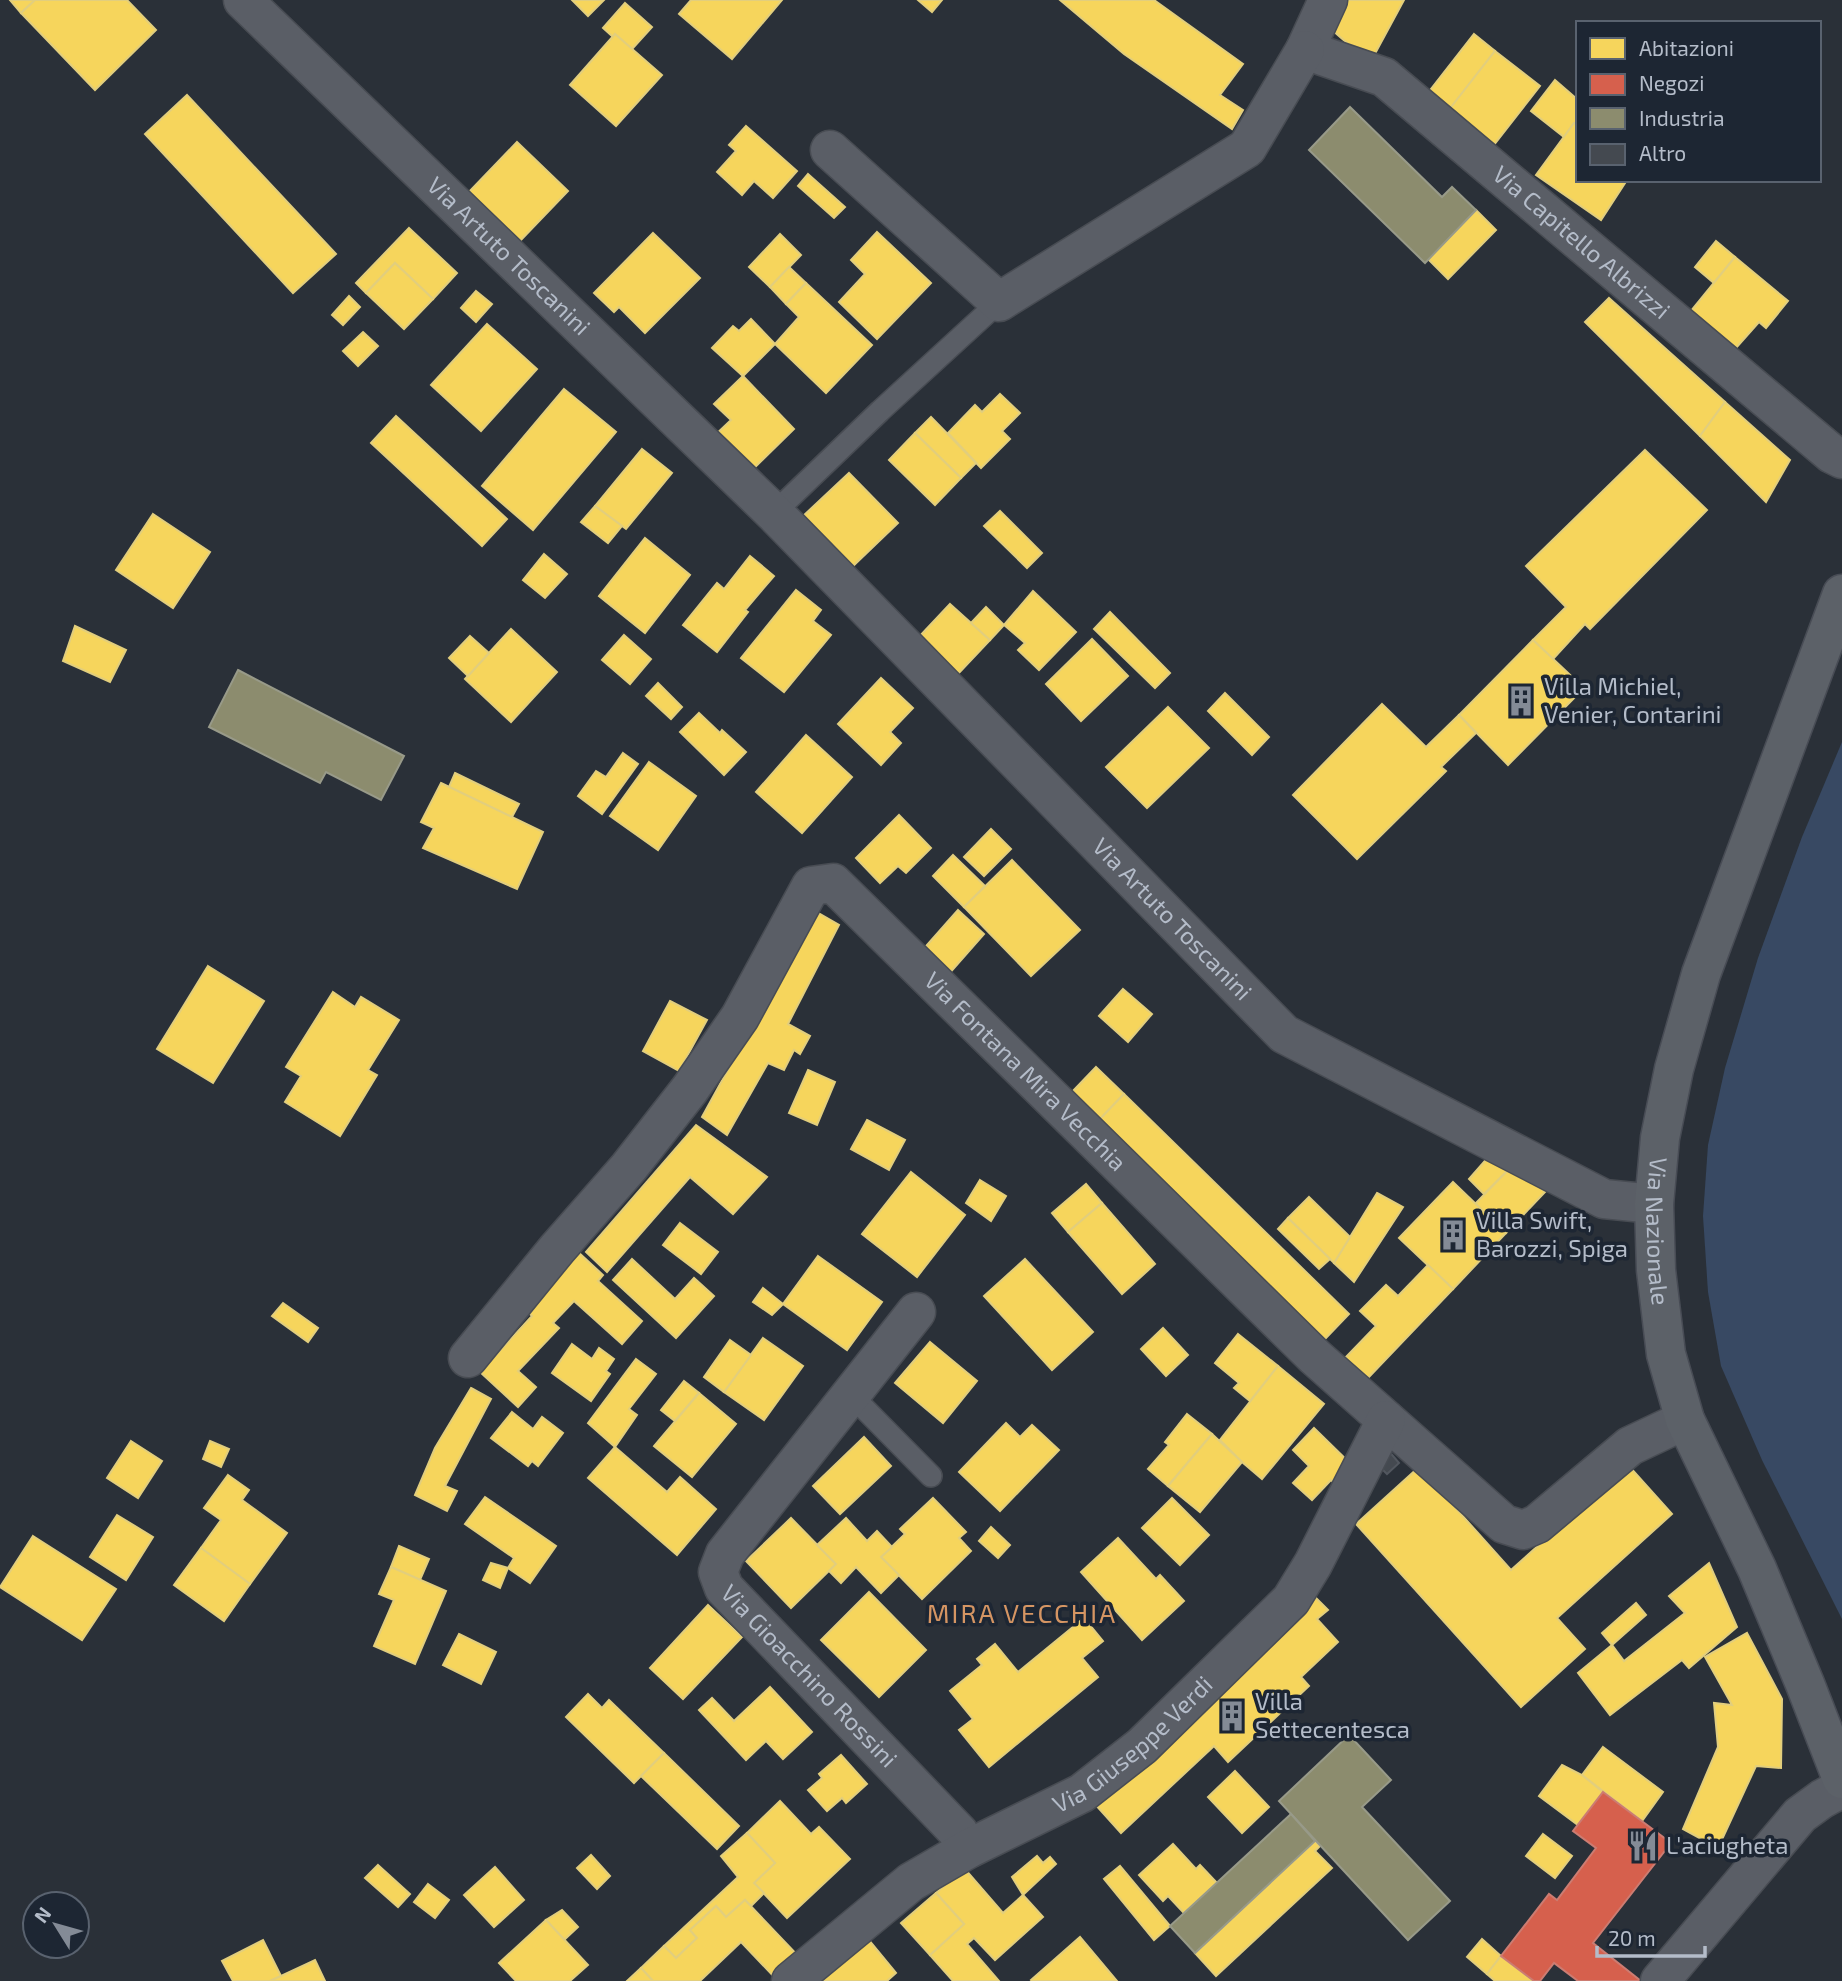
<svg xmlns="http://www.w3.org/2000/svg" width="1842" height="1981" font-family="'Exo 2',sans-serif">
	<rect width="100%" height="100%" fill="#2a3038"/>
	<polygon fill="#384963" points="1842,742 1842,1619 1762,1460 1721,1366 1708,1292 1703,1216 1708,1145 1725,1068 1758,958 1802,837"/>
	<g fill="#f6d55c" stroke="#e2ce7d" stroke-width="2">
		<polygon points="10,0 35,0 21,13"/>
		<polygon points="35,0 127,0 156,30 95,90 21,13"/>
		<polygon points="572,0 604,0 588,16"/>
		<polygon points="691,0 782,0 732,59 679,14"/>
		<polygon points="918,0 942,0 932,12"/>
		<polygon points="1060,0 1154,0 1243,64 1220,95 1243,110 1232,129 1124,54"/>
		<polygon points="1336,0 1404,0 1370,63 1324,23"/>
		<polygon points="625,3 652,27 632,49 615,34 613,37 603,28"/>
		<polygon points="615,34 662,75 616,126 570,85"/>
		<polygon points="1474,34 1495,51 1441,120 1420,103"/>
		<polygon points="1495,51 1540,86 1486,155 1441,120"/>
		<polygon points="1555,80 1578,100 1578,125 1574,123 1564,137 1531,111"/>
		<polygon points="187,95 336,254 293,293 145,134"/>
		<polygon points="1574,123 1578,125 1578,180 1627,180 1601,220 1536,175"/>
		<polygon points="746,126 797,171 773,198 754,181 742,195 717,172 736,151 729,145"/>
		<polygon points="517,142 568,191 518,243 467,194"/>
		<polygon points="808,174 845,207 834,218 798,186"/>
		<polygon points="1476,210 1496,230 1448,279 1428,259"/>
		<polygon points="409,228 457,273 433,299 395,263 366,293 356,283"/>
		<polygon points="877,232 931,283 877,339 839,302 865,274 851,260"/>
		<polygon points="653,233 700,278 645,333 619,307 614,312 594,293"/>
		<polygon points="780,234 801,255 770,287 749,267"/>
		<polygon points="1716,241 1735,257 1714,283 1695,267"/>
		<polygon points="1735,257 1788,301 1766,328 1759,322 1735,349 1690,312"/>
		<polygon points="395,263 433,299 404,329 366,293"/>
		<polygon points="789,267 806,283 786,304 770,287"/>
		<polygon points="806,283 872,345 826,393 775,344 799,317 786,304"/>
		<polygon points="476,291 492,304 476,322 461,308"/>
		<polygon points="349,296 360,307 343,325 332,315"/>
		<polygon points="1609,298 1725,402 1700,436 1585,322"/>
		<polygon points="751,319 775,344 743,376 712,348 733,326 739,331"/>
		<polygon points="487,324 537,369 481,431 431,385"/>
		<polygon points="363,332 378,346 358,366 343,351"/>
		<polygon points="743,376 794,429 747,475 711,439 731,420 714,404"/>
		<polygon points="564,389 616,432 533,530 482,486"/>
		<polygon points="1000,394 1020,413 1002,431 1010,439 981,468 948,433 975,405 982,412"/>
		<polygon points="1725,402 1790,460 1766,502 1700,436"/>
		<polygon points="396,416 507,519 482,546 371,443"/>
		<polygon points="931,417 976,463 961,478 915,433"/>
		<polygon points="915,433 961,478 935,505 889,460"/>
		<polygon points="642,449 672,473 626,529 595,506"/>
		<polygon points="1645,450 1707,510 1590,629 1585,624 1553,659 1533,640 1566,607 1526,566"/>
		<polygon points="849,473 898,523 851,568 802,517"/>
		<polygon points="595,506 622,526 608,543 581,522"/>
		<polygon points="1000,511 1042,553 1027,568 984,526"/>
		<polygon points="153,514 210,552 173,608 116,570"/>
		<polygon points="645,538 690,575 645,633 599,596"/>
		<polygon points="544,554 567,574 545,598 523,580"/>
		<polygon points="750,556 774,576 745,610 748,612 717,652 683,625 717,583 724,589"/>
		<polygon points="796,590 821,610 813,621 831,635 784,692 741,658"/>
		<polygon points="1033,591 1076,632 1039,670 1018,650 1025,643 1004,625"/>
		<polygon points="950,604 990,640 956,676 917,639"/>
		<polygon points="986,607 1004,625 990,640 971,623"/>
		<polygon points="1110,612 1170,673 1155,688 1094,629"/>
		<polygon points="75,626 126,650 110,682 63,661"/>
		<polygon points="511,629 557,672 511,722 465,679"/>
		<polygon points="624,635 651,659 630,684 602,660"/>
		<polygon points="470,636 489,653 468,676 449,658"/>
		<polygon points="1092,639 1128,676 1081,721 1046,684"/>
		<polygon points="1533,640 1584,688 1508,765 1459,715"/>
		<polygon points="881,678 913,708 890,732 901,743 881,765 838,724"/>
		<polygon points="658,683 682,707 671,719 646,696"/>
		<polygon points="1225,693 1269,737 1252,755 1208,711"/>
		<polygon points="1382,704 1426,747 1459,715 1476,733 1441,767 1446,771 1357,859 1293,795"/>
		<polygon points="1168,707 1209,748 1147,808 1106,767"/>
		<polygon points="699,713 720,733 722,730 746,752 724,775 680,732"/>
		<polygon points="806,735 852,777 802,833 756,792"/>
		<polygon points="623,753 638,764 602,814 578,796 596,771 606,777"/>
		<polygon points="649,762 696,796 658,850 610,816"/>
		<polygon points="455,773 519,804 512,817 449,787"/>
		<polygon points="441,783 543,832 517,889 423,848 434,828 421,822"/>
		<polygon points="899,815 931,848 906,873 898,866 880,883 856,858"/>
		<polygon points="991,829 1011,849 984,876 964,857"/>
		<polygon points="953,855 985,886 964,907 933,876"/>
		<polygon points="1012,860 1080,930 1031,976 964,907"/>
		<polygon points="958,910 984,934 947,976 920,953"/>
		<polygon points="815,911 839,925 788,1024 810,1036 800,1054 794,1050 784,1070 768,1063 727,1135 702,1117"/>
		<polygon points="208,966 264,1001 213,1083 157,1049"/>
		<polygon points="1123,989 1152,1014 1128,1042 1099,1016"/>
		<polygon points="333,992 355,1007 361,997 399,1020 368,1070 377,1075 340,1136 285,1102 301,1076 286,1067"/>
		<polygon points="670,1001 707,1020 679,1071 643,1051"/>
		<polygon points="1096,1067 1124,1094 1099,1120 1071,1093"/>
		<polygon points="808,1070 835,1082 817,1125 789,1113"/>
		<polygon points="1124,1094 1349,1314 1324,1340 1099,1120"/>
		<polygon points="867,1120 905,1140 889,1170 851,1149"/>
		<polygon points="696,1125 767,1177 733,1214 690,1177 607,1272 586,1252"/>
		<polygon points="1491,1154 1515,1163 1484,1194 1469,1179"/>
		<polygon points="1515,1163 1545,1192 1506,1233 1475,1204"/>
		<polygon points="911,1172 965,1215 917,1277 862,1234"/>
		<polygon points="980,1180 1006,1196 991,1221 966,1203"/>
		<polygon points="1453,1182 1506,1233 1453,1289 1399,1238"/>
		<polygon points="1086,1184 1102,1203 1068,1232 1052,1213"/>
		<polygon points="1377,1193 1403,1207 1354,1282 1334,1263"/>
		<polygon points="1309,1197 1350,1237 1334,1263 1288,1218"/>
		<polygon points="1102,1203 1155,1264 1122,1294 1068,1232"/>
		<polygon points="1288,1218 1330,1259 1319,1269 1278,1229"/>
		<polygon points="680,1223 718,1252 701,1274 663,1245"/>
		<polygon points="577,1251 603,1275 598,1281 642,1321 622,1344 574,1301 553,1323 559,1328 518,1371 536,1387 518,1407 480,1372 532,1316 525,1309"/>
		<polygon points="818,1256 882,1302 847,1350 783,1304"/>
		<polygon points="632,1259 675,1299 694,1278 714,1296 676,1338 613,1280"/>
		<polygon points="1025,1259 1093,1332 1052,1370 984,1296"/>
		<polygon points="1428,1265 1453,1289 1367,1379 1345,1358 1376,1326 1360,1311 1386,1285 1398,1296"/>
		<polygon points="763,1288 783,1304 772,1315 753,1302"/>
		<polygon points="283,1303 318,1328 308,1342 272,1316"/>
		<polygon points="1163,1328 1188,1355 1166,1376 1141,1349"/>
		<polygon points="1238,1334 1278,1366 1250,1401 1234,1388 1239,1383 1215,1363"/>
		<polygon points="763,1338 803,1366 764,1420 724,1392"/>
		<polygon points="730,1340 751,1355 724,1392 704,1377"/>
		<polygon points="930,1342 977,1381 943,1423 895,1383"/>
		<polygon points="572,1344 592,1359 599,1348 614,1359 606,1371 610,1374 591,1401 552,1373"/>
		<polygon points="636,1359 656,1374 629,1409 637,1415 615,1447 588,1423"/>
		<polygon points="1278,1366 1324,1404 1262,1479 1242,1462 1220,1440"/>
		<polygon points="684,1381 699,1393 675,1421 661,1410"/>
		<polygon points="471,1388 491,1399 445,1486 457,1491 447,1511 415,1495 435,1448"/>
		<polygon points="699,1393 736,1424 692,1477 654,1446"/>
		<polygon points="512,1412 533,1429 542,1417 563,1433 538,1466 532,1461 528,1466 491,1438"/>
		<polygon points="1187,1414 1212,1434 1168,1486 1148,1469 1169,1445 1165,1442"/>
		<polygon points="1006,1423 1020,1437 1032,1425 1059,1450 1000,1511 959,1472"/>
		<polygon points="1314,1428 1358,1471 1340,1489 1331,1480 1312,1500 1293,1483 1309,1466 1293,1450"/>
		<polygon points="1212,1434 1242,1462 1200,1512 1168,1486"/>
		<polygon points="864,1437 891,1466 840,1514 813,1486"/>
		<polygon points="131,1441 162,1461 138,1498 107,1478"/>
		<polygon points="210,1441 229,1449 221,1467 203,1459"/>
		<polygon points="615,1447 667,1492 680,1477 716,1509 677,1555 588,1478"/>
		<polygon points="1628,1465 1672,1514 1557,1618 1585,1649 1521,1707 1356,1524 1419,1467 1511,1570"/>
		<polygon points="228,1475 249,1490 242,1500 287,1533 250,1584 201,1548 221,1520 204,1508"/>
		<polygon points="485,1497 556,1546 530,1583 508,1568 514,1558 465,1524"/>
		<polygon points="933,1498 966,1532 959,1538 971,1551 922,1599 881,1557 905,1534 900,1529"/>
		<polygon points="1172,1498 1209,1535 1180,1565 1142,1528"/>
		<polygon points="117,1515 153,1537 126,1580 90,1557"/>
		<polygon points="791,1518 836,1564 791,1608 746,1561"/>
		<polygon points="846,1518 867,1541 877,1531 892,1547 881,1557 899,1575 881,1593 856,1567 841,1583 829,1571 836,1564 817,1545"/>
		<polygon points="991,1527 1010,1545 998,1558 979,1541"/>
		<polygon points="33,1536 116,1589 82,1640 0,1587"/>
		<polygon points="1118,1538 1156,1579 1160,1575 1184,1601 1142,1640 1081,1572"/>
		<polygon points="399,1546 429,1559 420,1580 391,1567"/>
		<polygon points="201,1548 250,1584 224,1621 174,1585"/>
		<polygon points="491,1563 508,1568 500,1588 483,1580"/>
		<polygon points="1709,1563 1737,1627 1689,1668 1682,1660 1610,1715 1578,1673 1612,1645 1624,1661 1685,1613 1669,1596"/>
		<polygon points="391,1567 446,1591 415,1664 374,1646 394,1600 379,1594"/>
		<polygon points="869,1592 926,1650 879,1697 821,1640"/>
		<polygon points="1315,1597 1328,1610 1317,1619 1338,1642 1301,1677 1309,1686 1228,1762 1214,1746 1121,1833 1094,1803"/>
		<polygon points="1636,1603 1646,1615 1612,1645 1602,1633"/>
		<polygon points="708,1605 742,1637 683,1699 650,1668"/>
		<polygon points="1084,1618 1103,1641 1082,1658 1098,1677 989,1767 959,1730 973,1719 950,1691 982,1665 977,1659 995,1644 1018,1672"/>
		<polygon points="1747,1633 1782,1699 1781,1768 1756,1766 1718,1848 1683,1829 1718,1747 1714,1703 1732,1705 1705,1657"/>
		<polygon points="459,1634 496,1652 481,1684 443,1665"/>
		<polygon points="770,1687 812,1732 783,1759 766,1741 746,1760 699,1710 712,1698 734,1721"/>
		<polygon points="588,1694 602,1708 609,1700 664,1753 634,1783 566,1717"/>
		<polygon points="1603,1747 1663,1792 1642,1821 1582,1775"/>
		<polygon points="664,1753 739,1826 717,1849 641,1776"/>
		<polygon points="841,1755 867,1784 846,1803 842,1798 827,1811 808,1790 822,1778 819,1774"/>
		<polygon points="1562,1765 1582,1775 1603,1792 1578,1825 1539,1796"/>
		<polygon points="1235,1771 1269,1807 1242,1833 1208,1797"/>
		<polygon points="780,1801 811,1834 819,1827 850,1859 787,1918 754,1883 775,1863 747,1833"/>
		<polygon points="747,1833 775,1863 754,1883 764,1893 751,1906 745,1900 726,1917 716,1906 690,1930 697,1938 676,1958 664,1946 738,1877 721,1856"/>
		<polygon points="1543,1834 1572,1856 1555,1878 1526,1856"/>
		<polygon points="1315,1841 1320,1846 1315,1851 1332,1868 1216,1976 1195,1953"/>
		<polygon points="1173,1844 1196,1869 1200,1865 1217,1883 1184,1913 1168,1896 1163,1901 1139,1875"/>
		<polygon points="591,1855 610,1876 597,1889 577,1868"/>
		<polygon points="1037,1856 1043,1863 1050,1857 1056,1864 1023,1895 1012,1877"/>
		<polygon points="378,1865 410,1894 398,1907 365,1878"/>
		<polygon points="1120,1866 1170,1926 1154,1940 1104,1879"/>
		<polygon points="495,1867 524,1900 494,1927 464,1895"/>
		<polygon points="964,1868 1003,1913 1023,1895 1043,1917 995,1960 974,1938 967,1944 999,1981 953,1981 930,1955 964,1924 936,1893"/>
		<polygon points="428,1884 449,1900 435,1918 414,1902"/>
		<polygon points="936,1893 964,1924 930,1955 901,1923"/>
		<polygon points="745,1900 802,1960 778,1981 741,1942 700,1981 653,1981 641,1968 664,1946 676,1958 697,1938 690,1930 716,1906 726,1917"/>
		<polygon points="562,1910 578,1927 564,1940 546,1920"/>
		<polygon points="546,1920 588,1965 570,1981 516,1981 499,1963"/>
		<polygon points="1080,1937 1117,1981 1032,1981 1031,1980"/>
		<polygon points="868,1939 896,1973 887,1981 807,1981"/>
		<polygon points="1482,1939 1501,1956 1487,1974 1467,1957"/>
		<polygon points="263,1940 281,1976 270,1981 233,1981 222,1961"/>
		<polygon points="1501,1956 1534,1981 1495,1981 1487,1974"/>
		<polygon points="315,1960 325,1981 270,1981 281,1976"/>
		<polygon points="641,1968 653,1981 627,1981"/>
	</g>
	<polygon fill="#d6604d" stroke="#cc7c72" stroke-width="2" points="1603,1792 1671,1843 1593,1943 1641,1981 1578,1981 1554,1963 1540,1981 1534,1981 1501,1956 1549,1894 1557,1900 1596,1848 1573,1831"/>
	<g fill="#8c8c6e" stroke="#989a89" stroke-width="2">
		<polygon points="1350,107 1442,197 1452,187 1476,210 1425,263 1309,150"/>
		<polygon points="238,670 404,756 381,800 326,772 320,783 209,727"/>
		<polygon points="1349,1735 1391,1780 1362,1807 1450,1901 1408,1940 1279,1801"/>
		<polygon points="1291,1814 1315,1841 1195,1953 1170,1926"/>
	</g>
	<polygon fill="#444950" stroke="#52575f" stroke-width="2" points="1388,1450 1399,1463 1387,1474 1375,1462"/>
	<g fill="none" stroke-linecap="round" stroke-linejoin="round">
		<g stroke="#484c53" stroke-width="24">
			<g id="service">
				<polyline points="774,513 880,411 999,302"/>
				<polyline points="851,1395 931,1476"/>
			</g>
		</g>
		<g stroke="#484c53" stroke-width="41">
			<g id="minor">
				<path id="s1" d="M 243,0 L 774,513 L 1284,1034 L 1604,1199 L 1654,1204"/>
				<path id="s2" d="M 1328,0 L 1305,50 L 1384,77 L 1832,454 L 1842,459"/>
				<polyline points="830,150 999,302 1247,148 1305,50"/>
				<path id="s3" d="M 916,1312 L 725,1554 L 718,1572 L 724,1588 L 959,1833 L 968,1849"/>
				<path id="s4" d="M 468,1358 L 557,1249 L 629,1167 L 690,1089 L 740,1017 L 811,886 L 833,883 L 1314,1356 L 1504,1524 L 1523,1530 L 1537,1524 L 1630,1446 L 1685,1420"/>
				<path id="s5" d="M 791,1981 L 911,1882 L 968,1849 L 1082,1793 L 1142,1746 L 1291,1600 L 1313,1564 L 1386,1420"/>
				<polyline points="1660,1981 1800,1815 1822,1799 1842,1788"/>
			</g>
		</g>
		<g stroke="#484c55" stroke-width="41">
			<g id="primary">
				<path id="s6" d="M 1842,594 L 1701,974 L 1674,1069 L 1660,1138 L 1654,1204 L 1656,1270 L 1666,1354 L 1685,1420 L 1757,1569 L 1805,1684 L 1842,1779"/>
			</g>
		</g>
		<use href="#service" stroke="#5a5e66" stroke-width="21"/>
		<use href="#minor" stroke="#5a5e66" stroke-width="38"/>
		<use href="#primary" stroke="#5c6168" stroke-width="38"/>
	</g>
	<defs>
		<g id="building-bare" transform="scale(2.415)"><path d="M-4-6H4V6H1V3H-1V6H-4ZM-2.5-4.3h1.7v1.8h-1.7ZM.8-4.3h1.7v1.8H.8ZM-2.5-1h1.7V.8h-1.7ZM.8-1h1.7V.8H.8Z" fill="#848b96" stroke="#1d2633" stroke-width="2.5" paint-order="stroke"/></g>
		<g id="restaurant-bare" transform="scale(2.415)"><path d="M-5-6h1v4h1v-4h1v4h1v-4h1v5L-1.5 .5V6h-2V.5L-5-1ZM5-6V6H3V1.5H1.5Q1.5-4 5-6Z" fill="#848b96" stroke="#1d2633" stroke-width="2.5" paint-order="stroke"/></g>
	</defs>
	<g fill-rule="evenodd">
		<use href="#building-bare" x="1521" y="701"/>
		<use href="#building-bare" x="1453" y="1235"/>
		<use href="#building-bare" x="1232" y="1716"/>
		<use href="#restaurant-bare" x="1643" y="1846"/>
	</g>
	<g text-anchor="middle" stroke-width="7" stroke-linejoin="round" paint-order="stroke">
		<g font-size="24" fill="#b4bcc9" stroke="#1d2633">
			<text dy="8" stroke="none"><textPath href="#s2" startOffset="396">Via Capitello Albrizzi</textPath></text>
			<text dy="8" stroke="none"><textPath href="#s1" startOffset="369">Via Artuto Toscanini</textPath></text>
			<text dy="8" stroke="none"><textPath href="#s1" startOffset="1307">Via Artuto Toscanini</textPath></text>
			<text dy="8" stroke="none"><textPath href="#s4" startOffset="877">Via Fontana Mira Vecchia</textPath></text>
			<text dy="8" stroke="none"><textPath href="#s6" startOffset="668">Via Nazionale</textPath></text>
			<text dy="8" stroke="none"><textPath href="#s3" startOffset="467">Via Gioacchino Rossini</textPath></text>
			<text dy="8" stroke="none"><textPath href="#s5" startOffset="418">Via Giuseppe Verdi</textPath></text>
		</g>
		<g font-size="24" fill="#b4bcc9" stroke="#1d2633" text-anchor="start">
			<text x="1544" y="695">Villa Michiel,<tspan x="1544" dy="28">Venier, Contarini</tspan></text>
			<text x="1476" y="1229">Villa Swift,<tspan x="1476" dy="28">Barozzi, Spiga</tspan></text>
			<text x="1255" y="1710">Villa<tspan x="1255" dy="28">Settecentesca</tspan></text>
			<text x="1666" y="1854">L'aciugheta</text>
		</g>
		<g font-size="26" letter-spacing="2" fill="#d59563" stroke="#1d2633">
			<text x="1022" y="1623">MIRA VECCHIA</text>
		</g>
	</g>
	<rect x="1576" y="21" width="245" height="161" fill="#1d2633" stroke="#59626f" stroke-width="2"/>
	<rect x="1590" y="38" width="35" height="21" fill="#f6d55c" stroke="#59626f" stroke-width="2"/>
	<text x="1639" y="56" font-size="21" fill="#b4bcc9">Abitazioni</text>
	<rect x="1590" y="74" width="35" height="21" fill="#d6604d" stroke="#59626f" stroke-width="2"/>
	<text x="1639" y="91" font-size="21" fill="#b4bcc9">Negozi</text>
	<rect x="1590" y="108" width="35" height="21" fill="#8c8c6e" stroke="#59626f" stroke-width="2"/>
	<text x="1639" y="126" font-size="21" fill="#b4bcc9">Industria</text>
	<rect x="1590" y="144" width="35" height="21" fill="#444950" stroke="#59626f" stroke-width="2"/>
	<text x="1639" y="161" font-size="21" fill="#b4bcc9">Altro</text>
	<g transform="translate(56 1925) rotate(307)"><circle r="33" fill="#1d2633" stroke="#59626f" stroke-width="2"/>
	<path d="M0-5L12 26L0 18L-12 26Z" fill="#848b96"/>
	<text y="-10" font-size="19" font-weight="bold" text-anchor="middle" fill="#b4bcc9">N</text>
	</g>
	<path d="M1597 1946v10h108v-10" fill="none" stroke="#b4bcc9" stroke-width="3.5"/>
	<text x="1608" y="1946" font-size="21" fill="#b4bcc9" stroke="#1d2633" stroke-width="5" paint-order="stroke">20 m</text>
</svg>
